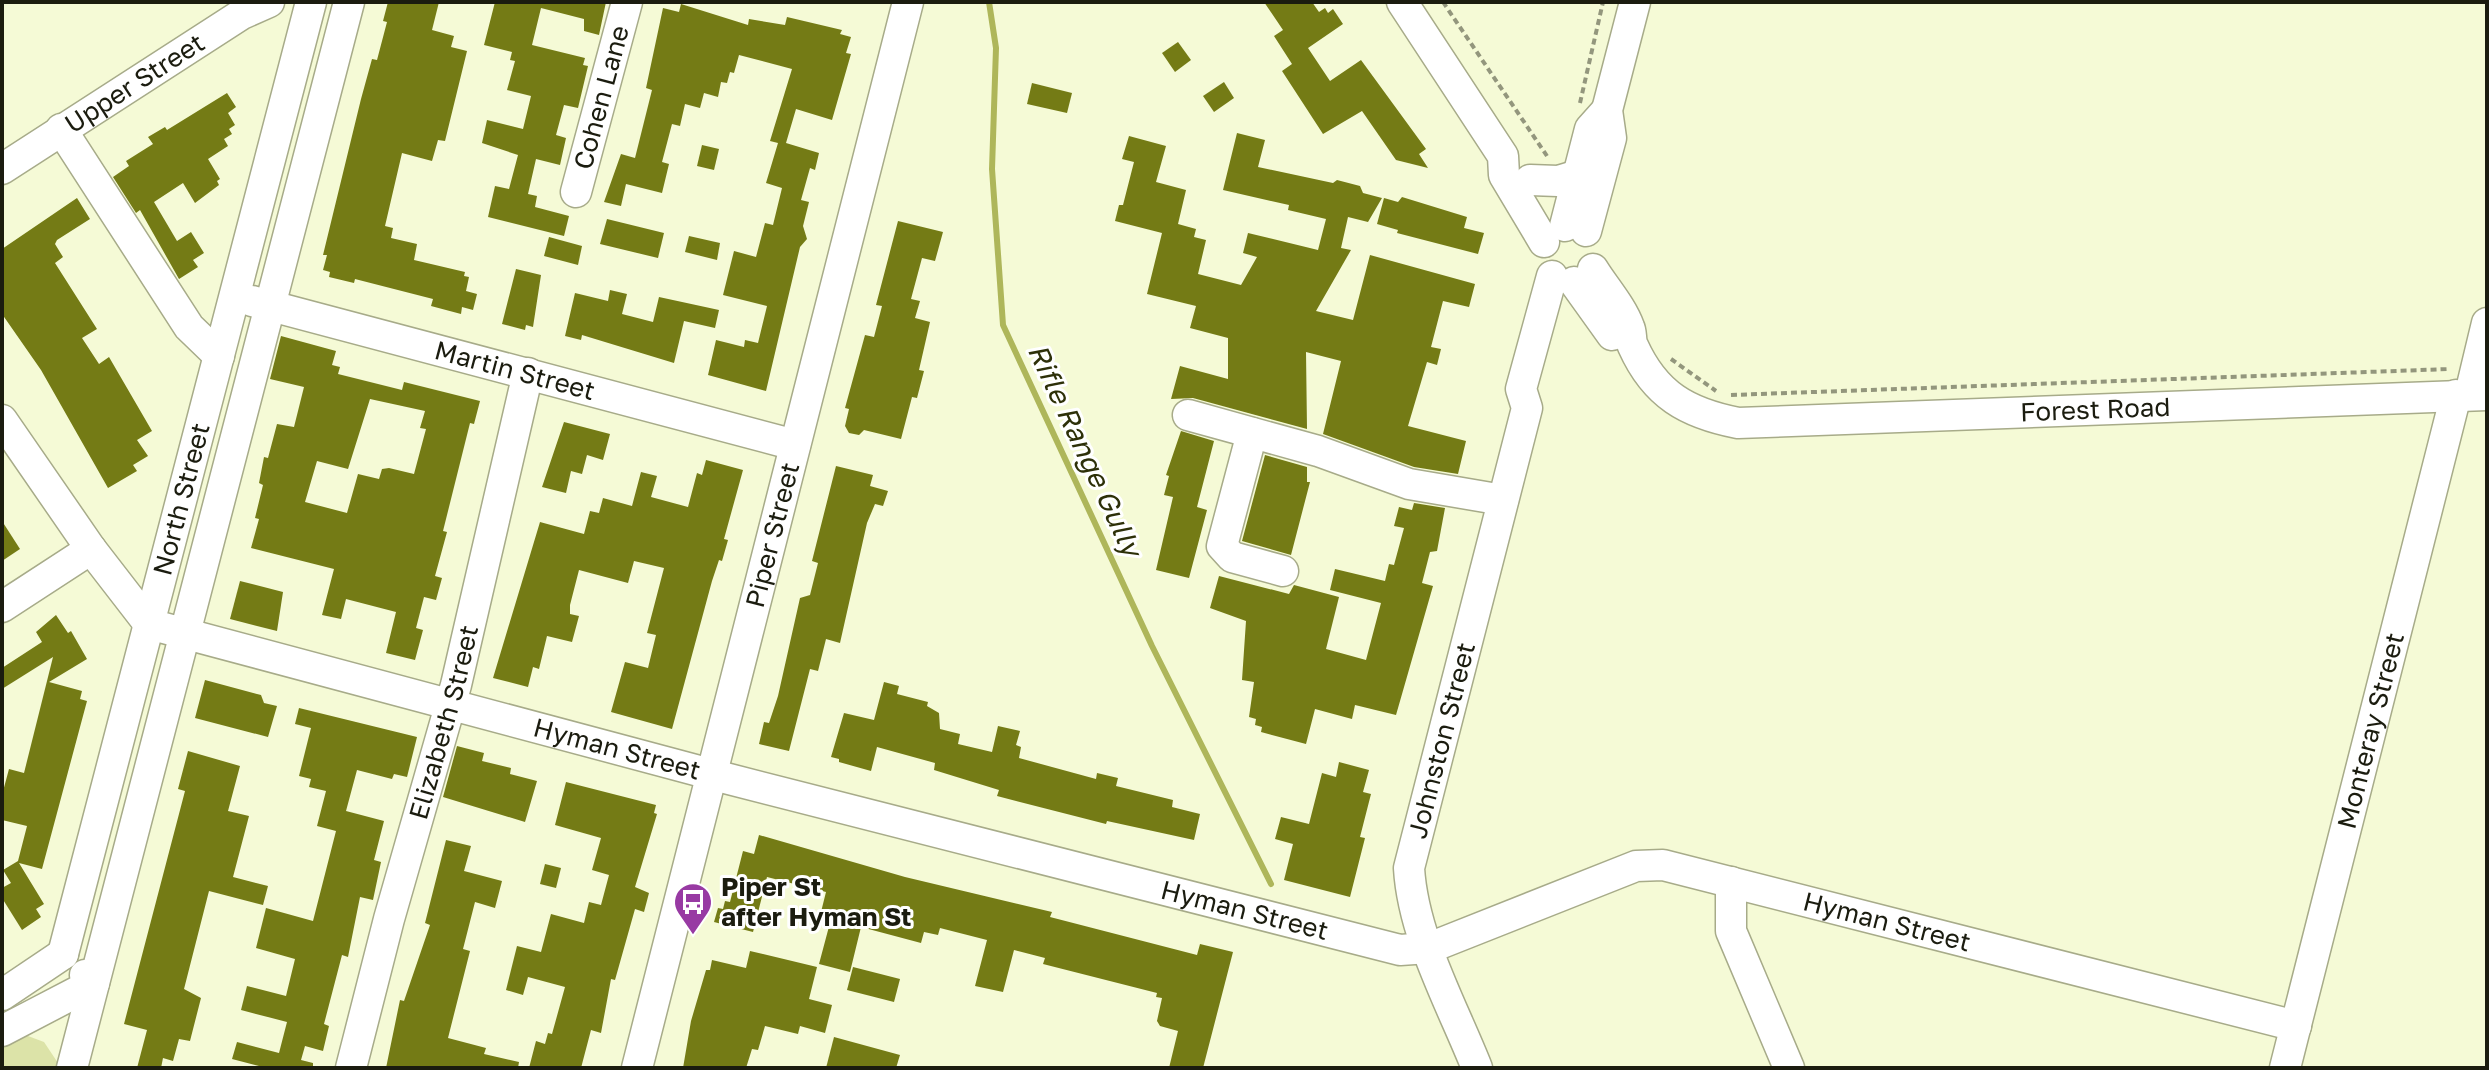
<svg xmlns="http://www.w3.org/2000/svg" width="2489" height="1070" font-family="'Golos Text',sans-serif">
	<rect width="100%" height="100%" fill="#f5fad6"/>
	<polygon fill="#dce3a8" points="12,1030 44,1042 58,1063 57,1068 2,1068 2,1037"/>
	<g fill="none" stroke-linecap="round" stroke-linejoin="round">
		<polyline stroke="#aeb65a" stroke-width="6" points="989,2 996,48 992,169 1003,325 1152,646 1271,884"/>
	</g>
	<g fill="#747b15" fill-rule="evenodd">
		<polygon points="388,2 439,2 432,30 454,36 451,47 467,51 445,141 438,140 432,161 402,153 385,226 393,228 391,238 417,244 414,260 465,272 464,276 469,277 466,291 477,294 473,310 462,307 461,314 431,306 433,299 355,279 354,283 329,277 330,272 323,270 327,255 323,255 361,99 372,59 377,60 387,22 383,21"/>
		<polygon points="495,2 606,2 599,35 584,31 584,19 541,8 532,45 585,58 583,65 588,66 578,108 564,105 556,135 566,138 560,165 536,159 528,194 537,196 535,207 569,216 564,236 488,217 495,186 509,189 518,155 482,143 487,120 523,129 531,96 507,90 515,61 510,60 512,52 484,45"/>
		<polygon points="1264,2 1312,2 1319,12 1325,8 1328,13 1333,9 1343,24 1308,48 1330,81 1361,60 1426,149 1419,154 1428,168 1396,160 1362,111 1323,134 1282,71 1292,64 1274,36 1283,30"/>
		<polygon points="681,4 748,25 749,19 785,25 787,17 842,30 840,34 851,37 846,53 851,54 832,120 796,109 786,143 819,153 815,170 810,168 801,200 809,202 803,226 807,239 800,247 766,391 708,375 716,340 744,347 745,340 758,343 767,306 723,295 734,251 756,257 765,223 773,225 782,188 766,183 778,143 770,141 792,69 739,55 734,73 730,72 727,83 721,82 718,97 704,93 700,108 685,104 680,126 672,124 662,162 669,164 662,193 626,184 621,206 604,202 621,154 635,158 652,90 646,88 663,8 679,12"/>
		<polygon points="1178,42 1191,60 1175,72 1162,53"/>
		<polygon points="1224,82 1234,98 1214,112 1203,96"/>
		<polygon points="1032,83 1072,93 1067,113 1027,104"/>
		<polygon points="227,93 236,107 228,113 235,125 229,129 232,134 224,139 228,146 208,159 220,179 217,181 219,185 195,203 183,183 154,202 177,241 191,232 204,253 193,260 198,267 179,279 140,210 136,213 113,177 129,166 126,161 153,144 148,137 165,127 167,130"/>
		<polygon points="1237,133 1265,140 1258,167 1333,183 1337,180 1360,186 1363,193 1382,198 1368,222 1348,217 1341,248 1351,250 1316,311 1353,320 1370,255 1475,284 1469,307 1443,301 1431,347 1441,349 1437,365 1427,362 1408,426 1466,441 1458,474 1414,467 1323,434 1341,361 1306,352 1307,429 1193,398 1171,399 1180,366 1228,379 1228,338 1190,328 1196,306 1147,294 1162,233 1115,221 1119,205 1123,205 1134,162 1122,159 1129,136 1166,146 1156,182 1186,190 1178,224 1196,229 1194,237 1206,240 1198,274 1241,285 1257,257 1243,253 1248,233 1318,250 1326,219 1288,210 1289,205 1223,190"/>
		<polygon points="702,145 719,149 714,170 697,166"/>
		<polygon points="1402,197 1467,217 1464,228 1484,233 1478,254 1397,233 1398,230 1377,224 1384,198 1398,202"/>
		<polygon points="77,198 90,219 57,240 55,244 63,257 55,263 97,329 82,338 99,364 109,357 152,431 137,440 148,456 133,465 137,471 108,488 41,370 2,314 2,249"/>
		<polygon points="607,219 664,233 658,258 600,244"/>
		<polygon points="898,221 943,232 935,261 922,258 911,299 920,301 915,318 930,322 919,370 924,371 917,398 912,397 901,439 864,430 859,435 849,433 845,426 849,409 845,408 865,335 874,337 882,306 876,305"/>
		<polygon points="689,236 720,243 717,260 685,252"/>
		<polygon points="549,237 582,246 578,265 544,256"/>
		<polygon points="516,269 541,275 533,327 526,325 525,330 502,324"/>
		<polygon points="610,290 627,294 622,314 653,322 659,297 719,310 715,328 684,321 674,363 582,335 581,340 565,336 575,293 608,301"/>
		<path d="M 281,336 L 336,351 L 332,365 L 340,367 L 338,374 L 402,390 L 404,382 L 480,401 L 474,424 L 470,423 L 443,531 L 447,532 L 435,576 L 442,578 L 436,600 L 424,597 L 416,628 L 423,630 L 415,660 L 386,653 L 396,612 L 346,599 L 341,619 L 322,615 L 334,569 L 251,548 L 259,519 L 255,518 L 263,485 L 259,483 L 264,457 L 268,458 L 277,424 L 294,427 L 304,387 L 270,379 ZM 370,399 L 425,411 L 420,428 L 426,429 L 414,474 L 389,468 L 382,469 L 379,479 L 358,474 L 347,513 L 305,502 L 317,461 L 348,469 Z"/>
		<polygon points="564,422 610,434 603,460 587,455 582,474 571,471 566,493 542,487"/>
		<polygon points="1181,431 1214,441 1197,507 1207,510 1189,578 1156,570 1173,497 1164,495 1169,476 1166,475"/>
		<polygon points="1265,455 1307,467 1307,482 1310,482 1291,555 1242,541"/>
		<polygon points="706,460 743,470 724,539 728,540 722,561 719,560 712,581 672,729 611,712 625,662 648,668 656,635 647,633 664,568 634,561 628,583 579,570 570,605 570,614 579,616 572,642 547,636 539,669 533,667 528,687 493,678 540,522 584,534 590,511 599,513 603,498 632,506 641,472 657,476 651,497 688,507 697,473 702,475"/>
		<polygon points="836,466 873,475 870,486 888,491 883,506 875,504 867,523 840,643 826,639 818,671 810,669 789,751 759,744 764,722 769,723 778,696 800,598 810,595 818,563 812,561"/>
		<polygon points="1414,503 1445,508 1437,551 1430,552 1422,583 1433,586 1396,715 1355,705 1352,719 1315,709 1306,744 1261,732 1262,727 1255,725 1256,719 1249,717 1254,682 1242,680 1246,621 1210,608 1219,576 1289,594 1294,585 1339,597 1326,649 1366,660 1381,603 1330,590 1335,569 1385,581 1389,564 1394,565 1404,528 1394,526 1399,507 1412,510"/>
		<polygon points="2,521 20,549 2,561"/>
		<polygon points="240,581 283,592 277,631 230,619"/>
		<polygon points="56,615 68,633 71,631 87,659 49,682 82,691 80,699 87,701 42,869 19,863 44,904 36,909 41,917 22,930 2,898 2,888 11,883 3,870 18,861 27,826 2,820 2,795 9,769 24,773 53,657 2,689 2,668 42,642 36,632"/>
		<polygon points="205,680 261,695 264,703 277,706 268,737 195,718"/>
		<polygon points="884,682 899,686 897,694 928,702 927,706 939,713 940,729 960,734 958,744 992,752 998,726 1020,731 1016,745 1021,747 1019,758 1096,779 1097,773 1118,778 1116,786 1173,800 1172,807 1200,814 1194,840 1107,821 1106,824 997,796 999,790 934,770 935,763 877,747 871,771 839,762 839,759 831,757 844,713 874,720"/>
		<polygon points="299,708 417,737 407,777 394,774 392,779 357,770 346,811 384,821 374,860 381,862 373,900 360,897 348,957 342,955 324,1024 329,1026 323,1051 305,1046 301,1060 313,1063 313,1068 267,1068 232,1059 237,1042 279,1053 287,1022 241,1010 247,986 286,996 295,959 256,948 266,908 313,921 336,831 317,826 326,791 309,787 311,779 299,776 311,728 295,724"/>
		<polygon points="457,746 484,753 482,761 511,768 510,774 537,781 525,822 443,797"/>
		<polygon points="188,751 240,766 228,811 249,816 233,877 268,886 263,905 209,891 184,989 201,998 190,1041 179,1039 173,1061 163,1058 161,1068 137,1068 147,1030 124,1024 185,791 178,789"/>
		<polygon points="1339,762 1369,770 1363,792 1371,794 1360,837 1365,838 1350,897 1284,880 1293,844 1275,839 1281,817 1309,824 1322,773 1336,777"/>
		<polygon points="566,782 656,805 654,813 657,814 635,887 649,893 644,912 635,909 615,980 611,979 601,1033 591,1030 581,1068 529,1068 536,1041 545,1044 548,1033 552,1034 565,987 528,977 523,995 506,990 517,946 541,952 551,914 584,923 589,902 601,905 609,875 592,870 601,838 555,825"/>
		<polygon points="759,835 905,877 1052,912 1050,917 1197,955 1200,944 1233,952 1203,1068 1169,1068 1178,1031 1160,1026 1157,1021 1162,998 1156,997 1157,993 1043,964 1045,958 1014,950 1003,992 975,986 987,940 940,928 938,935 924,932 921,943 861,927 850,972 819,964 831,919 820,916 826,892 767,877 753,932 714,922 718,908 723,909 725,901 730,902 743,851 754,854"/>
		<polygon points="446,840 471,846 464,871 502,881 495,908 475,902 463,949 470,951 448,1038 486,1048 484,1054 519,1062 518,1068 386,1068 400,1000 404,1001 430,925 425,923"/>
		<polygon points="545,864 561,868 556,888 540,884"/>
		<polygon points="750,951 817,967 809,999 832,1005 825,1033 800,1026 798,1034 765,1026 758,1050 752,1049 746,1068 683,1068 691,1021 706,970 710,970 712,960 746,968"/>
		<polygon points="853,967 900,979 894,1002 847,990"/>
		<polygon points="834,1037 900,1055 896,1068 826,1068"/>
	</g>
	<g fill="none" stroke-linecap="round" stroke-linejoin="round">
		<g stroke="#a7ab89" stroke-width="33">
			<g id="minor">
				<polyline points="1402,2 1503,156 1504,175 1544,242"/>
				<polyline points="61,129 189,327 219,356"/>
				<path id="s1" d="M 2,169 L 242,14 L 269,2"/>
				<polyline points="1530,180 1558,181 1578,175"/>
				<path id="s2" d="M 576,192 L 627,2"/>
				<polyline points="1565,226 1590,129 1607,110"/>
				<polyline points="1586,231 1611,138 1607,110 1635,2"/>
				<path id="s3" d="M 1593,269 C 1604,287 1622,307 1629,327 C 1632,333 1630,340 1633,346 C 1655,395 1687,413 1738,423 L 2487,395"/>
				<polyline points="1574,282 1612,335"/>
				<path id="s4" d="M 252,301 L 795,445"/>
				<polyline points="2470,394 2487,323"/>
				<polyline points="1188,415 1318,451 1409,484 1503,500"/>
				<path id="s5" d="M 2,420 L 91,549 L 149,624 L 729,779 L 1400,950 L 1429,948 L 1636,866 L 1663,865 L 2296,1026"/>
				<polyline points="1252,433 1222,546 1232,557 1283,571"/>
				<polyline points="2,607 91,549"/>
				<polyline points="1731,882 1731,931 1789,1068"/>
				<path id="s6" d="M 63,954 L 311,2"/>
				<polyline points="2,995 63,954"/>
				<polyline points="2,1031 94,983 85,975"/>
				<polyline points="72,1068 349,2"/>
				<path id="s7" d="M 351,1068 L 389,919 L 456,685 L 528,373"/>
				<path id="s8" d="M 637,1068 L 908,2"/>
				<path id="s9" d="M 1477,1068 C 1452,1005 1413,936 1409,868 L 1527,408 L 1521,389 L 1552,276"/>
				<path id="s10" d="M 2285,1068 L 2456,395"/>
			</g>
		</g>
		<g stroke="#93967d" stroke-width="4" stroke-dasharray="6 4" stroke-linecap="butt">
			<polyline points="1443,2 1547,156"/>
			<polyline points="1580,103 1603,2"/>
			<polyline points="1671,359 1716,391"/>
			<polyline points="1731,395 2450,369"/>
		</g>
		<use href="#minor" stroke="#fff" stroke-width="30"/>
	</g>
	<defs>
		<g id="bus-pin" transform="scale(2)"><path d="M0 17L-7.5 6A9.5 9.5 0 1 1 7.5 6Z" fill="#983aa3" stroke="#fff"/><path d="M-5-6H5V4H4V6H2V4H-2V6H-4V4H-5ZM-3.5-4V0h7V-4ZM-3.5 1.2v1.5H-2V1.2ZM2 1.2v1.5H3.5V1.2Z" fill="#fff"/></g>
	</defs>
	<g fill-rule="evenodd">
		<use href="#bus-pin" x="693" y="902"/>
	</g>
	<g text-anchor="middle" stroke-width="6" stroke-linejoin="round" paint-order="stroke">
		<g font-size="26" fill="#1b1c0f" stroke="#fff">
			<text dy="9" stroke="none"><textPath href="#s1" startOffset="158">Upper Street</textPath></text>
			<text dy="9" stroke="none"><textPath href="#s2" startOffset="98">Cohen Lane</textPath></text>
			<text dy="9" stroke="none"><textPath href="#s4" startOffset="272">Martin Street</textPath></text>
			<text dy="9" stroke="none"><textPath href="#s3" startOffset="582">Forest Road</textPath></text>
			<text dy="9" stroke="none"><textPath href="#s6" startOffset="470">North Street</textPath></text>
			<text dy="9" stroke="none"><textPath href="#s8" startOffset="550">Piper Street</textPath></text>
			<text dy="9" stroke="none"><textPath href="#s7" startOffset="358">Elizabeth Street</textPath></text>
			<text dy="9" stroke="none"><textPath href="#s10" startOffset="348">Monteray Street</textPath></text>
			<text dy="9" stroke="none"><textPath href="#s9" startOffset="344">Johnston Street</textPath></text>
			<text dy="9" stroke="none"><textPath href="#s5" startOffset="736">Hyman Street</textPath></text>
			<text dy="9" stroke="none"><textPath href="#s5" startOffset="1384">Hyman Street</textPath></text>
			<text dy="9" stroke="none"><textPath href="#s5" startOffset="2054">Hyman Street</textPath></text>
		</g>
		<g font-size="26" font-weight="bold" fill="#1b1c0f" stroke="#fff" text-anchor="start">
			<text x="721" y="896">Piper St<tspan x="721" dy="30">after Hyman St</tspan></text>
		</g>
		<g font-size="28" font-style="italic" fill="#2d3008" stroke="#fff">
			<text transform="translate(1085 450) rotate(65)" y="10">Rifle Range Gully</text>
		</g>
	</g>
	<rect width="2489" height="1070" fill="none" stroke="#1b1c0f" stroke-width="8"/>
</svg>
